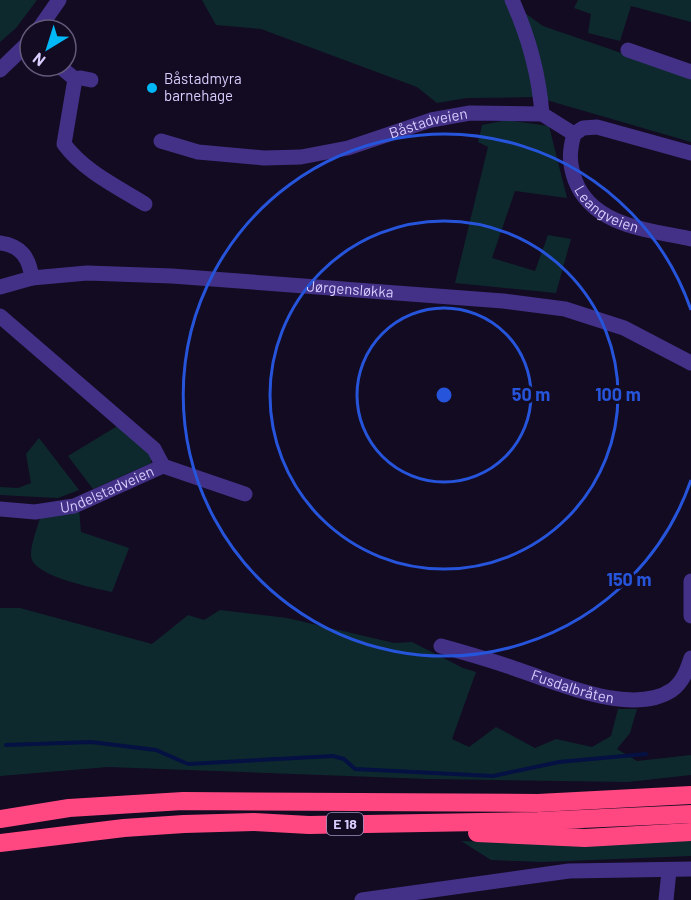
<svg xmlns="http://www.w3.org/2000/svg" width="691" height="900" font-family="Barlow,sans-serif">
	<rect width="100%" height="100%" fill="#130b22"/>
	<g fill="#0d292d">
		<polygon points="0,0 37,0 16,28 0,42"/>
		<polygon points="202,0 507,0 543,26 691,77 691,142 536,97 467,98 437,103 417,87 261,29 216,25"/>
		<polygon points="578,0 691,0 691,22 631,6 620,41 588,33 591,14 574,8"/>
		<polygon points="507,120 549,126 567,198 515,191 492,258 535,271 548,235 571,239 556,293 455,283 488,147 478,142 482,125"/>
		<polygon points="119,425 151,455 151,463 93,489 68,456"/>
		<polygon points="39,438 79,490 58,498 0,495 0,487 18,488 31,483 26,454"/>
		<path d="M 79,508 L 81,532 L 129,548 L 112,592 C 95,588 30,576 31,555 C 31,542 38,527 41,514 Z"/>
		<polygon points="0,608 20,608 152,644 188,615 204,620 220,610 287,618 394,643 412,642 463,668 476,672 452,739 469,747 496,727 535,748 556,739 592,747 611,736 618,709 637,709 630,733 617,749 637,761 691,755 691,775 628,782 428,779 108,767 0,776"/>
		<polygon points="691,840 691,856 543,862 491,860 461,841 550,844"/>
	</g>
	<g fill="none" stroke-linecap="round" stroke-linejoin="round">
		<polyline stroke="#041142" stroke-width="4" points="6,745 91,742 156,750 188,764 333,756 344,759 355,769 493,776 559,762 646,754"/>
		<g stroke="#423187" stroke-width="15">
			<path d="M 512,0 C 528,35 539,76 542,114"/>
			<polyline points="38,30 59,0"/>
			<polyline points="628,50 691,72"/>
			<path d="M 59,66 L 75,79 L 64,144 C 84,171 116,186 145,204"/>
			<polyline points="0,70 30,41"/>
			<polyline points="75,79 81,78 91,80"/>
			<path id="s1" d="M 574,134 C 569,152 569,163 575,180 C 592,226 649,230 691,239"/>
			<path id="s2" d="M 161,141 L 198,152 L 264,158 L 301,157 L 348,148 L 431,120 L 470,113 L 542,114 L 574,134 L 583,128 L 597,127 L 691,153"/>
			<path d="M 0,243 C 22,246 29,258 32,278"/>
			<path id="s3" d="M 0,287 L 32,278 L 87,273 L 172,276 L 503,301 L 565,309 L 624,328 L 691,363"/>
			<polyline points="0,316 154,449 163,466"/>
			<path id="s4" d="M 0,509 L 35,512 L 74,506 L 163,466 L 245,494"/>
			<polyline points="691,581 691,616"/>
			<path id="s5" d="M 441,646 C 466,653 491,660 516,669 C 556,682 632,717 672,690 C 683,682 687,670 691,658"/>
			<polyline points="362,900 569,871 691,869"/>
			<polyline points="666,900 669,871"/>
		</g>
		<g stroke="#ff4882" stroke-width="18">
			<polyline points="0,819 69,808 183,801 538,803 691,795"/>
			<polyline points="477,833 585,838 691,832"/>
			<polyline points="0,843 124,828 184,824 254,822 309,825 538,821 691,814"/>
		</g>
	</g>
	<g fill="none" stroke="#2654da" stroke-width="3">
		<circle cx="444" cy="395" r="87"/>
		<circle cx="444" cy="395" r="174"/>
		<path d="M691 480A261 261 0 1 1 691 310"/>
	</g>
	<circle fill="#00b7f8" stroke="#130b22" stroke-width="2" cx="152" cy="88" r="6"/>
	<g text-anchor="middle" stroke-width="6" stroke-linejoin="round" paint-order="stroke">
		<rect fill="#130b22" stroke="#9e93bd" stroke-width="1.5" x="327" y="813" width="36" height="22" rx="4.5"/>
		<g font-size="14" font-weight="bold" fill="#dacdff">
			<text x="345" y="829">E 18</text>
		</g>
		<g font-size="15" fill="#dacdff" stroke="#130b22" text-anchor="start">
			<text x="164" y="84">Båstadmyra<tspan x="164" dy="17">barnehage</tspan></text>
		</g>
		<g font-size="15" fill="#dacdff" stroke="#130b22">
			<text dy="5" stroke="none"><textPath href="#s2" startOffset="274">Båstadveien</textPath></text>
			<text dy="5" stroke="none"><textPath href="#s1" startOffset="92">Leangveien</textPath></text>
			<text dy="5" stroke="none"><textPath href="#s3" startOffset="352">Jørgensløkka</textPath></text>
			<text dy="5" stroke="none"><textPath href="#s4" startOffset="111">Undelstadveien</textPath></text>
			<text dy="5" stroke="none"><textPath href="#s5" startOffset="138">Fusdalbråten</textPath></text>
		</g>
	</g>
	<circle cx="444" cy="395" r="9" fill="#2654da" stroke="#130b22" stroke-width="3"/>
	<g font-size="18" text-anchor="middle" font-weight="bold" fill="#2654da" stroke="#130b22" stroke-width="6" stroke-linejoin="round" paint-order="stroke">
		<text x="531" y="401">50 m</text>
		<text x="618" y="401">100 m</text>
		<text x="629" y="586">150 m</text>
	</g>
	<g transform="translate(48 48) rotate(218)"><circle r="28" fill="#130b22" stroke="#63597a" stroke-width="1.5"/>
	<path d="M0-4.5L10 22L0 15L-10 22Z" fill="#00b7f8"/>
	<text y="-9" font-size="16" font-weight="bold" text-anchor="middle" fill="#dacdff">N</text>
	</g>
</svg>
